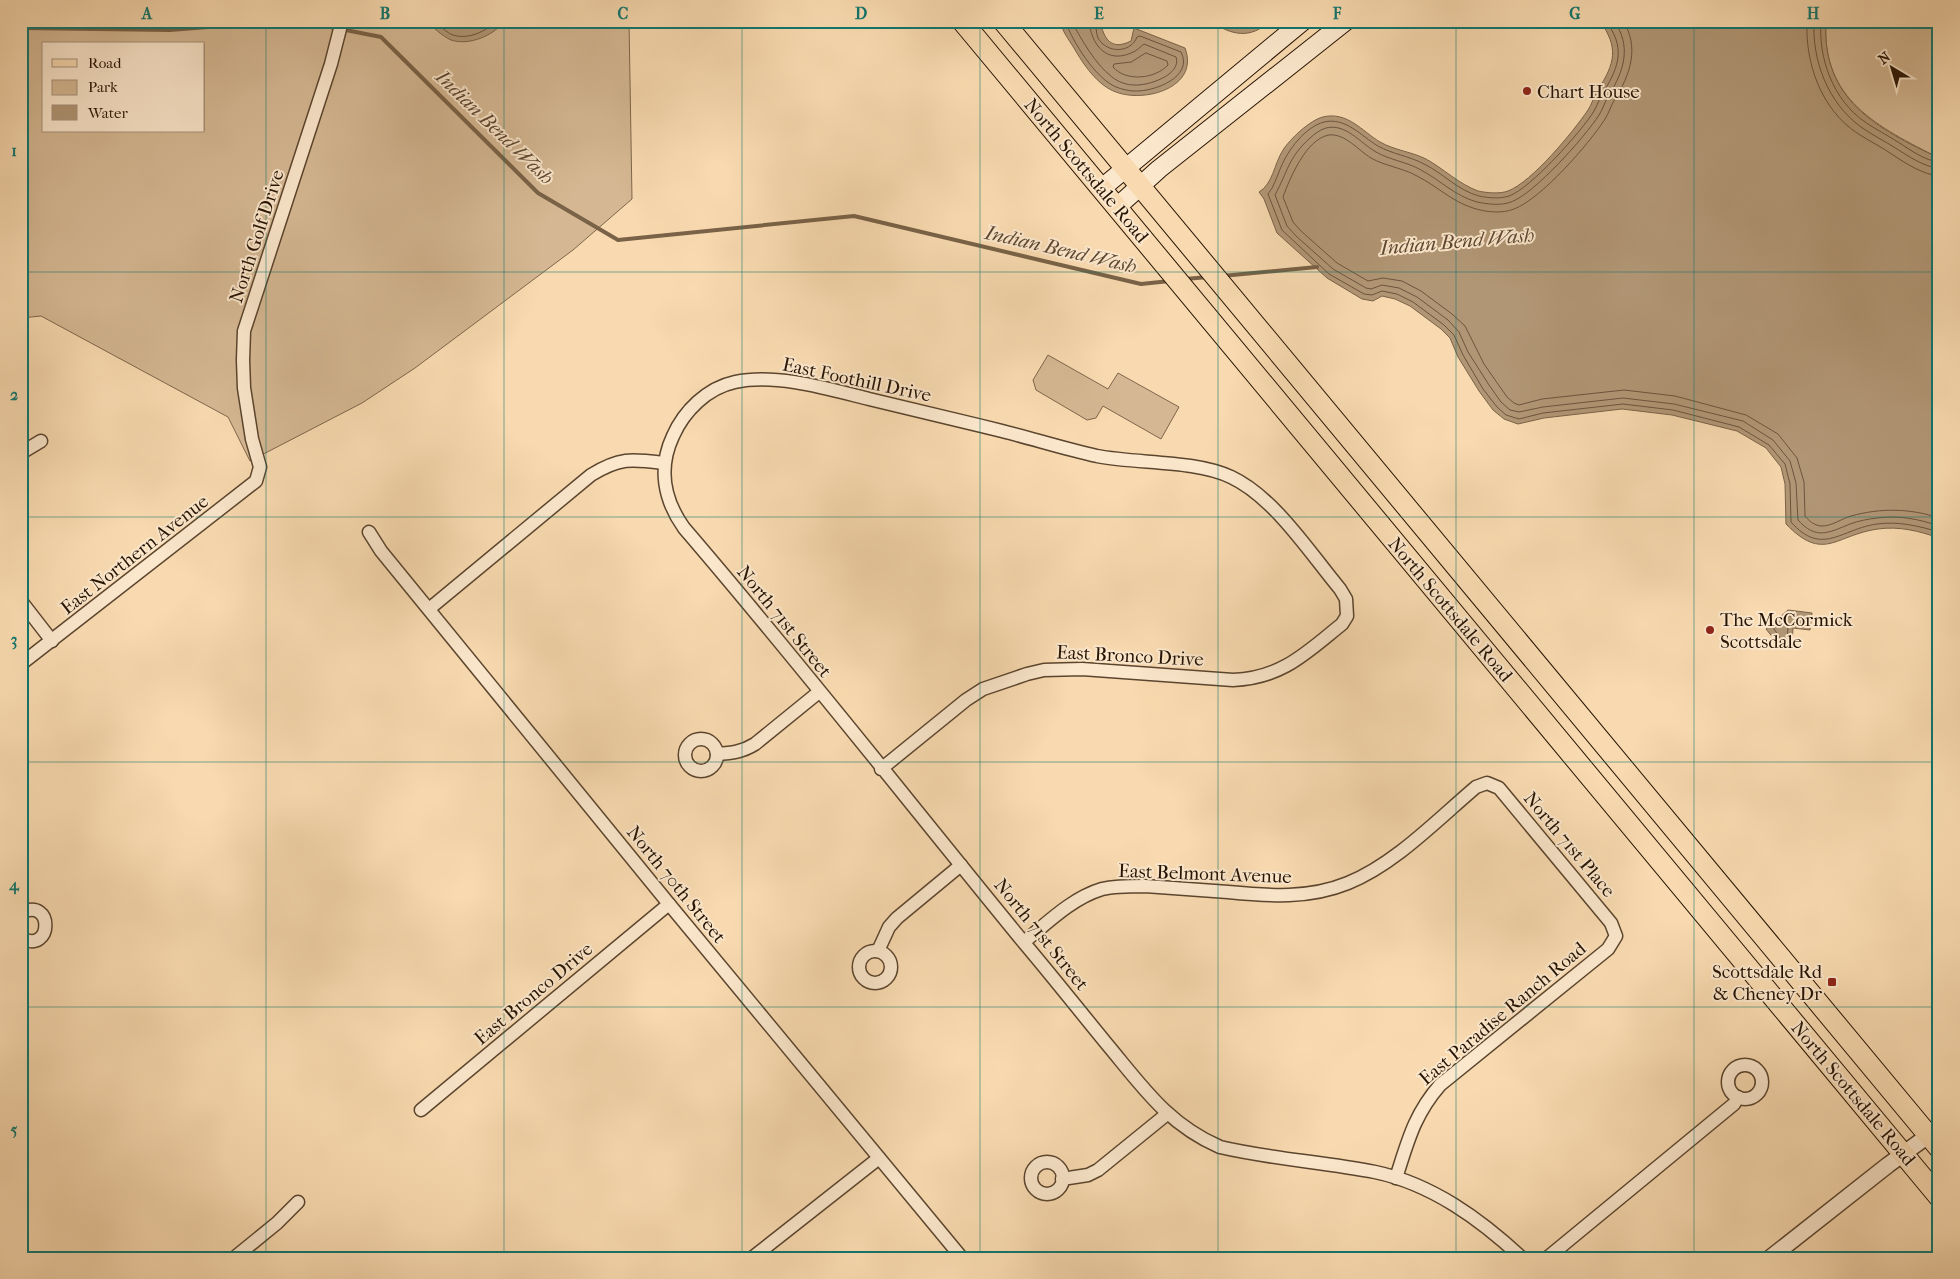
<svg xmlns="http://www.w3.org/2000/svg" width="1960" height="1279" font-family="'IM FELL French Canon',serif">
	<rect width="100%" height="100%" fill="#f9dab0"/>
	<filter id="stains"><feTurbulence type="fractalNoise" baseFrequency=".004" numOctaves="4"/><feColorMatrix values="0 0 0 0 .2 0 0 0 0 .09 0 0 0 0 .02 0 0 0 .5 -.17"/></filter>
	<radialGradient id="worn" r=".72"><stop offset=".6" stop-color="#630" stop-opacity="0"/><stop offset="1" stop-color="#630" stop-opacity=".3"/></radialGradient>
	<g fill="#d5b893" stroke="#7e664b" fill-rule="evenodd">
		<path d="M 21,21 L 629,21 L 632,199 L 573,250 L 415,368 L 362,403 L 250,461 L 228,417 L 41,316 L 21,318 ZM 44,44 L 204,44 L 204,131 L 44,131 Z"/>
		<path d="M 1826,21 L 1939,21 L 1939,158 C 1878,127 1821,100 1826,21 Z"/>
		<polygon points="1048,355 1108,389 1118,373 1179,407 1161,439 1103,406 1096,418 1087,420 1036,390 1033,380"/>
	</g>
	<g fill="#b19675" stroke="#796247">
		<path d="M 426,21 L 504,21 C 494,36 468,46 451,40 C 442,36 433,27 426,21 Z"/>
		<path d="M 1060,21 L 1100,21 C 1104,39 1111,51 1131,41 L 1134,28 L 1185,48 C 1200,88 1144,103 1116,92 C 1098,86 1083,64 1074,48 C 1069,40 1062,31 1060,21 Z"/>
		<path d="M 1210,21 L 1270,21 C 1250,40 1231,35 1210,21 Z"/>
		<path d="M 1600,21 L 1826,21 C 1821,99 1877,129 1939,158 L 1939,538 C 1919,531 1899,526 1878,529 C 1835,535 1824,563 1786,524 L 1785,484 L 1781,467 L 1766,448 L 1737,431 L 1672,415 L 1622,409 L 1544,418 L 1518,424 L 1504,419 L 1493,410 L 1479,391 L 1458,357 L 1450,338 L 1441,329 L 1410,306 L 1395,299 L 1382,296 L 1373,301 L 1362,299 L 1327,278 L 1277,233 L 1264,199 L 1259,192 C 1273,184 1274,164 1283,150 C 1290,139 1310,120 1323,117 C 1347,111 1362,131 1380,142 C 1394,150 1412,152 1426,159 C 1444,169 1459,184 1478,191 C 1487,193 1500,194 1508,191 C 1532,182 1573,132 1588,110 C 1592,104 1594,96 1598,90 C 1615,63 1619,48 1600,21 Z"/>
		<polygon points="1788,610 1812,613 1810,630 1793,628 1792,645 1778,644 1766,629"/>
	</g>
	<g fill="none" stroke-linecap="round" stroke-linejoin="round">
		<g stroke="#6c543c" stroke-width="1">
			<path d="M 434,21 C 440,26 447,33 453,35 C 469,40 486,31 497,21"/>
			<path d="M 1065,21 C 1073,42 1095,78 1116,87 C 1121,89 1129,91 1134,91 C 1154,92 1194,77 1181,52 L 1140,36 L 1137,37 C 1131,53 1107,54 1098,38 C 1096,33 1096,26 1096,21"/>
			<path d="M 1071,21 C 1083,41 1094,63 1112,77 C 1118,82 1127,85 1134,85 C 1148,86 1182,75 1176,57 L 1144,44 C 1140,47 1137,51 1131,53 C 1106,64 1091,44 1089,21"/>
			<path d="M 1606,21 C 1625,47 1620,65 1604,91 C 1600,97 1598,104 1594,111 C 1582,131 1530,189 1509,196 C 1500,199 1488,198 1479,196 C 1457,190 1443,173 1424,164 C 1409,156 1392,154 1378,146 C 1361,136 1346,117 1324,122 C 1305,127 1288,150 1281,167 C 1277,176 1274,187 1268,194 L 1282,230 L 1329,274 L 1364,294 L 1372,295 L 1382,291 L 1397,294 L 1413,302 L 1444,325 L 1454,335 L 1463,355 L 1483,389 L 1497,407 L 1506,415 L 1519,419 L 1543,413 L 1623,404 L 1673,410 L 1739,427 L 1769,445 L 1785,464 L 1790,484 L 1791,522 C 1822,557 1841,529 1877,524 C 1898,521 1919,526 1939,532"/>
			<path d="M 1614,21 C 1632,46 1624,71 1609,95 C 1605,101 1603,109 1599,115 C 1585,137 1534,194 1511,202 C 1500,206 1487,204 1477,202 C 1455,196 1440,180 1421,170 C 1407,162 1390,160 1376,152 C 1360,143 1346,123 1326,128 C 1319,130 1315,134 1310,138 C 1288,158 1288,171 1275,195 L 1287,226 L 1296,236 L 1333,269 L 1366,288 L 1371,289 L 1382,285 L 1399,288 L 1417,297 L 1448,320 L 1459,332 L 1468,352 L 1489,385 L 1501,402 L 1510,410 L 1519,412 L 1543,407 L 1623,398 L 1674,404 L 1743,421 L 1773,440 L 1790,461 L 1796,483 L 1798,520 C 1816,540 1828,533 1850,524 C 1858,521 1868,519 1877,518 C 1898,515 1919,519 1939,526"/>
			<path d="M 1623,21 C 1640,47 1630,75 1615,99 C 1611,105 1609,113 1605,119 C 1589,144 1541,199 1514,209 C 1502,214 1485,212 1473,208 C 1451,201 1437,186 1417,176 C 1403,168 1385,166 1371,158 C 1359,151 1345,133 1329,135 C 1306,139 1290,178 1283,197 L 1293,222 L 1301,231 L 1337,263 L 1368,281 L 1383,278 L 1402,281 L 1421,291 L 1452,314 L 1465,326 L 1484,364 L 1507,397 L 1514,403 L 1519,405 L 1542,399 L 1624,390 L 1675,396 L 1746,415 L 1778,434 L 1797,458 L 1804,482 L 1805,516 C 1809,521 1815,526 1822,526 C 1832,526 1841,519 1851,516 C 1880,508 1910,508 1939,518"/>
			<path d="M 1807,21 C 1805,63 1821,109 1857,133 C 1869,141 1882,147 1893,155 C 1905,163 1924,175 1939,176"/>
			<path d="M 1814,21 C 1812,61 1828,103 1861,127 C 1872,135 1885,141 1897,149 C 1908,156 1926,168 1939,168"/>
			<path d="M 1821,21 C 1818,58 1833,100 1865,122 C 1875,129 1887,135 1898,142 C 1909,149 1925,161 1939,162"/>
			<path d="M 1146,53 L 1167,61 L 1168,65 C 1155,79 1126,82 1113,67 L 1114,64 L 1131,62 Z"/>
			<polygon points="1790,616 1804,617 1805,623 1790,624 1788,628 1787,638 1781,639 1774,629"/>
		</g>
		<g stroke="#796247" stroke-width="4">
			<polyline points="300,21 381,37 538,193 618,240 854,216 1141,284 1170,281"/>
			<polyline points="21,28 170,30 285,21"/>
			<polyline points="1222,276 1317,267"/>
			<polyline points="1185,279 1208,277"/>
		</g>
		<g stroke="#5b452e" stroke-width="15">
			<g id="minor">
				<polyline points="21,453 41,441"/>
				<polyline points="369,532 381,551 669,904 962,1258"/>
				<polyline points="21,601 52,641"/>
				<path d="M 429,609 L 591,475 C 620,457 632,459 664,463"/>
				<polyline points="21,664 256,481 260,467 252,439 244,388 243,360 244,331 331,64 342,21"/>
				<circle cx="701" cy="755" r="16"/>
				<path d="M 717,754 C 732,753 742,752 755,744 L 819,692"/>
				<path d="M 881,769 L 966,700 L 983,689 L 1027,674 L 1044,670 L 1082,669 L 1233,680 C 1282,678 1306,653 1342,624 L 1347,616 L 1346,599 L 1340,589 C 1310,553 1274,497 1231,477 C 1195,460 1138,464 1097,456 C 1065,449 1034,439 1002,431 C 958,420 914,410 869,399 C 829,389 776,373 735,382 C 707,388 684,411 673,436 C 658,468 664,500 684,528 C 801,664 911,805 1025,944 C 1052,976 1079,1010 1106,1043 C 1142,1086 1167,1124 1220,1147 C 1271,1159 1324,1162 1375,1172 C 1432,1184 1480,1219 1522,1258"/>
				<path d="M 21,913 C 54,896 53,955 21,938"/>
				<path d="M 1024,942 C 1047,923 1072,898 1102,889 C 1115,886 1131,886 1145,886 C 1173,888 1200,890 1228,892 C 1270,896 1309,899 1348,883 C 1395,864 1437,820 1476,787 L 1487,783 L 1499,788 L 1611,923 L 1616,936 L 1608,949 L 1440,1085 C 1414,1115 1408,1141 1396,1178"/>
				<polyline points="878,951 889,927 897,918 961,865"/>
				<circle cx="875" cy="967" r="16"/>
				<circle cx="1745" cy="1082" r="17"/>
				<polyline points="421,1110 669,904"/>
				<circle cx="1047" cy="1178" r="16"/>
				<polyline points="1062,1179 1088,1175 1098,1170 1167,1114"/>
				<polyline points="234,1258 277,1223 298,1202"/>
				<polyline points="752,1258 879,1158"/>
				<polyline points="1547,1258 1734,1104 1738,1097"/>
			</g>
		</g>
		<g stroke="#5b452e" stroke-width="18">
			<polyline id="tertiary" points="1770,1258 1888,1165 1929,1135"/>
		</g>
		<g stroke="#261303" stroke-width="20">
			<g id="secondary">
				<polyline points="1102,188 1303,21"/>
				<polyline points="1117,207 1159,169 1346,21"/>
			</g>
		</g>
		<g stroke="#261303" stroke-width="22">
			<g id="primary">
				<polyline points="962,21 1939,1197"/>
				<polyline points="1003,21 1939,1148"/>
			</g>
		</g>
		<use href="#minor" stroke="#fbe7cc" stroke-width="12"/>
		<use href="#tertiary" stroke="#fbe7cc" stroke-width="15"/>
		<use href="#secondary" stroke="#fbe7cc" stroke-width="18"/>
		<use href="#primary" stroke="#f9dab0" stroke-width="20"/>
	</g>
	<path fill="none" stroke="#0f766e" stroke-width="1" stroke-opacity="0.55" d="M 266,21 L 266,1258M 504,21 L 504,1258M 742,21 L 742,1258M 980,21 L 980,1258M 1218,21 L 1218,1258M 1456,21 L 1456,1258M 1694,21 L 1694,1258M 21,272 L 1939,272M 21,517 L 1939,517M 21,762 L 1939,762M 21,1007 L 1939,1007"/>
	<g fill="#8f2418" stroke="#fbe7cc" stroke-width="2">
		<circle cx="1527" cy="91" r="5"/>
		<circle cx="1710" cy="630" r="5"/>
		<rect x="1827" y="977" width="10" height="10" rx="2.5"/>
	</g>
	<g text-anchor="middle" stroke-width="4" stroke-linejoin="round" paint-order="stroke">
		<g font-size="19" fill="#261303" stroke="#fbe7cc" text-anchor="start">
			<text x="1537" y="98">Chart House</text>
			<text x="1720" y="626">The McCormick<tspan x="1720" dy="22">Scottsdale</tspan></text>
			<text x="1822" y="978" text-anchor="end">Scottsdale Rd<tspan x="1822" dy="22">&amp; Cheney Dr</tspan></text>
		</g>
		<g font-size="19" fill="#261303" stroke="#fbe7cc">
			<text transform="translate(1087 170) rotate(50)" y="7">North Scottsdale Road</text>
			<text transform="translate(256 236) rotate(-72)" y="7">North Golf Drive</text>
			<text transform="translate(857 379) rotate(12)" y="7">East Foothill Drive</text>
			<text transform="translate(134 554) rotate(-38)" y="7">East Northern Avenue</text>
			<text transform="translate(1451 609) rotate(50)" y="7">North Scottsdale Road</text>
			<text transform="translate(785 621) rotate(51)" y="7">North 71st Street</text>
			<text transform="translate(1130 655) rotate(3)" y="7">East Bronco Drive</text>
			<text transform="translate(1570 844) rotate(50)" y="7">North 71st Place</text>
			<text transform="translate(1205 873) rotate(2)" y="7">East Belmont Avenue</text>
			<text transform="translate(677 884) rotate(51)" y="7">North 70th Street</text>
			<text transform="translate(1042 934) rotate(51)" y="7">North 71st Street</text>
			<text transform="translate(533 993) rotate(-40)" y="7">East Bronco Drive</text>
			<text transform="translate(1502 1013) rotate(-40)" y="7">East Paradise Ranch Road</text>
			<text transform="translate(1854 1093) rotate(50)" y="7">North Scottsdale Road</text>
		</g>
		<g font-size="20" font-style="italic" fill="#5e4731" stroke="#fbe7cc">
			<text transform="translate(495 127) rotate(44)" y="7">Indian Bend Wash</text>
			<text transform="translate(1457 241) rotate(-5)" y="7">Indian Bend Wash</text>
			<text transform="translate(1061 249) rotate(13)" y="7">Indian Bend Wash</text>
		</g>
	</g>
	<rect width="1960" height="1279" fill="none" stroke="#f9dab0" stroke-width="55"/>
	<rect x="42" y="42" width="162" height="90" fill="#fbe7cc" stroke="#a6927c"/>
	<rect x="52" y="59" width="25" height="8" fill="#f9dab0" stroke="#a6927c"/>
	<text x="88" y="68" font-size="15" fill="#261303">Road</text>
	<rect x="52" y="80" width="25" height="15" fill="#d5b893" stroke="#a6927c"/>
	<text x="88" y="92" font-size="15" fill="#261303">Park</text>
	<rect x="52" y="105" width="25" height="15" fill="#b19675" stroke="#a6927c"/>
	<text x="88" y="118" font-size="15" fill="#261303">Water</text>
	<g transform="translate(1892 68) rotate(322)" stroke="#fbe7cc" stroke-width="4" paint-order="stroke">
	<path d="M0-4L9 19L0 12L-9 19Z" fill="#261303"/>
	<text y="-8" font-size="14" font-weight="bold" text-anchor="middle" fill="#261303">N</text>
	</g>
	<rect x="28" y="28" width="1904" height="1224" fill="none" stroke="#0f766e" stroke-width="2"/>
	<g font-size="16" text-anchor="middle" font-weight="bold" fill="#0f766e">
		<text x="147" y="19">A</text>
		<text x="385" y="19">B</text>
		<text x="623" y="19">C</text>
		<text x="861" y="19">D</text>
		<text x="1099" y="19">E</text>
		<text x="1337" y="19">F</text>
		<text x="1575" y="19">G</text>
		<text x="1813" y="19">H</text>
		<text x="14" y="156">1</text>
		<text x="14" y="400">2</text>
		<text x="14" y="645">3</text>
		<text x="14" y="890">4</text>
		<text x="14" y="1135">5</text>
	</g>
	<rect width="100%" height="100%" filter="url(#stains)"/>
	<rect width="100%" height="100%" fill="url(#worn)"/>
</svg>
